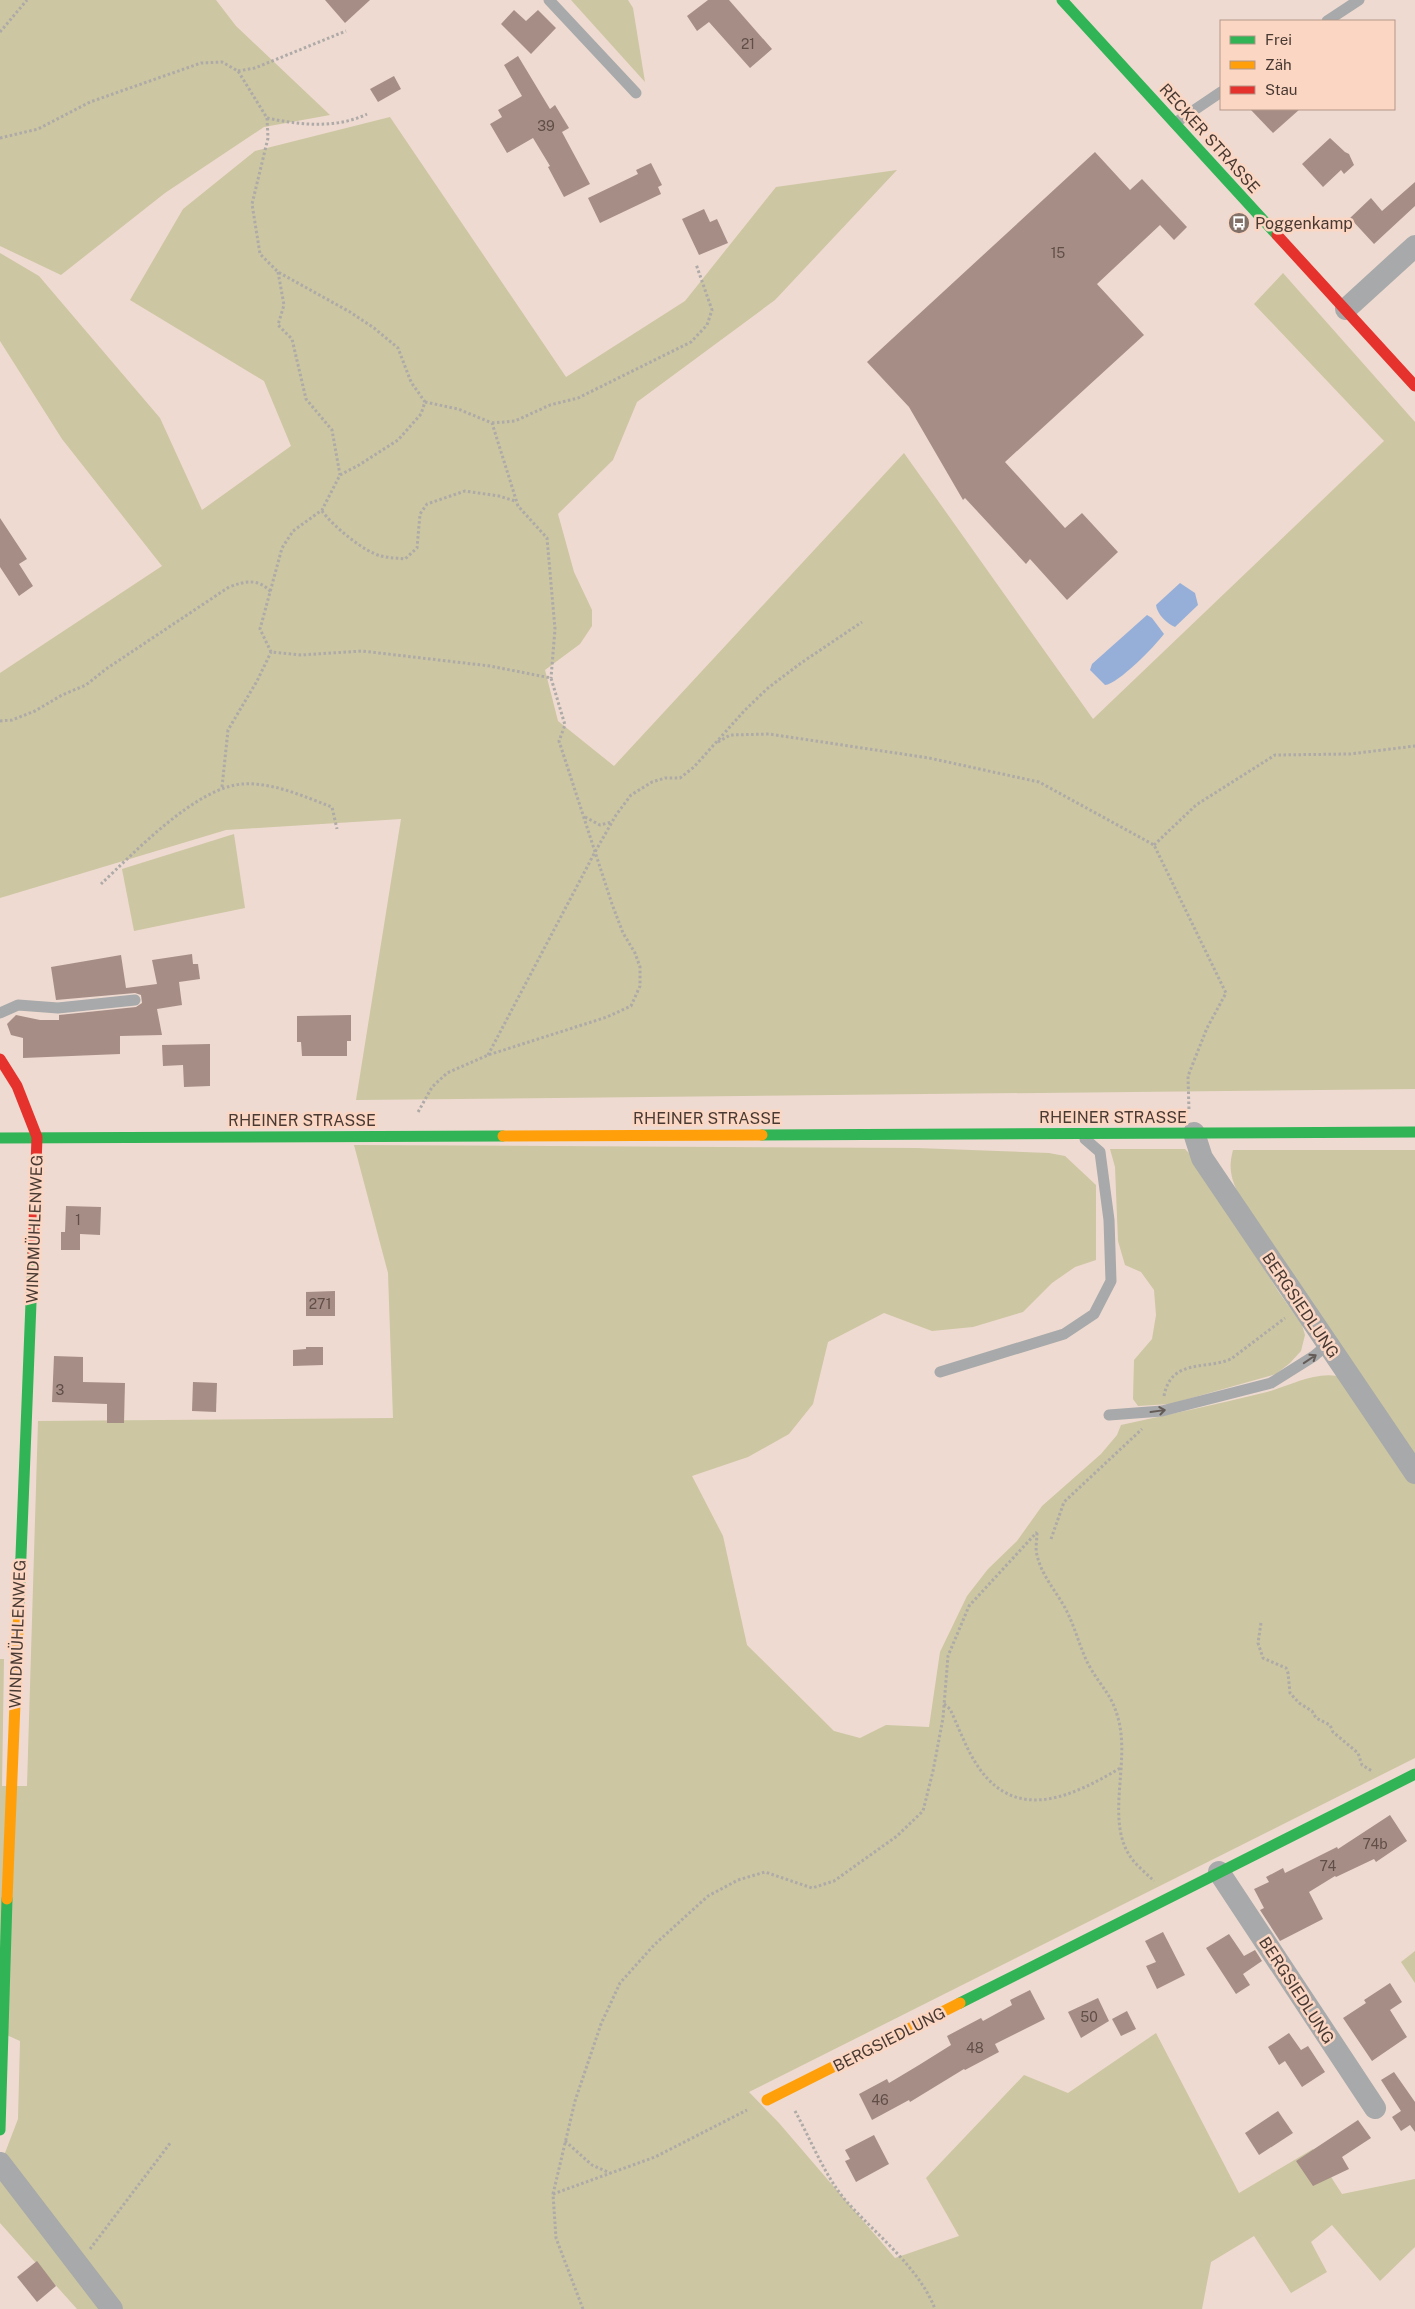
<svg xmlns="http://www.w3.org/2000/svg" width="1415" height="2309" font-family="'Public Sans',sans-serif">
	<rect width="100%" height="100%" fill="#eedad0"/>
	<g fill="#ccc6a2">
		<polygon points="0,0 216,0 236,26 330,115 264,127 165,193 61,275 0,246"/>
		<polygon points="571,0 628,0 633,8 645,82"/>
		<polygon points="390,117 566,377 685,301 776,187 897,170 775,300 637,402 613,460 558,514 574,572 592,610 592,626 580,644 545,670 558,721 614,766 904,453 1093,719 1384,441 1254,304 1283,273 1415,422 1415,1089 356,1100 401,819 226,830 0,898 0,673 162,566 62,439 0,341 0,253 39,276 160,418 202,510 291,446 264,381 130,300 183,209 255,151"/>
		<polygon points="234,834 245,908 134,931 122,869"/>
		<path d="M 354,1145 L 917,1148 L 1049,1153 L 1065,1156 L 1096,1185 L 1096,1260 L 1075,1267 L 1052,1283 L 1023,1312 L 973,1327 L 932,1331 L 884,1313 L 828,1342 L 813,1404 L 789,1434 L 748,1457 L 692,1476 L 723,1536 L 747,1645 L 834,1731 L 860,1738 L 886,1725 L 929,1727 L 940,1652 L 967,1596 L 988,1569 L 1017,1541 L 1042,1506 L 1101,1454 L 1117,1435 L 1121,1425 C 1170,1414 1218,1404 1267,1392 C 1289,1386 1314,1372 1337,1376 L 1415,1484 L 1415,1758 L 749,2092 L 779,2123 L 895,2258 L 959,2236 L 926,2178 L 1024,2075 L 1068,2093 L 1156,2033 L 1239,2193 L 1313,2149 L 1342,2194 L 1415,2179 L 1415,2247 L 1380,2281 L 1332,2225 L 1311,2242 L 1327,2272 L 1291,2293 L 1254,2236 L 1211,2262 L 1202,2309 L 77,2309 L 0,2223 L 0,2166 L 18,2119 L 20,2041 L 0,2032 L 0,1659 L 4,1659 L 2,1786 L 27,1786 L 38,1421 L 393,1418 L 388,1273 Z"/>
		<polygon points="1110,1149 1185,1149 1195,1159 1278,1291 1302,1325 1305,1335 1301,1351 1290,1363 1276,1374 1170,1404 1138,1406 1133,1399 1134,1360 1152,1339 1156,1315 1154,1290 1141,1272 1125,1265 1118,1241 1115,1167"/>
		<path d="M 1233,1150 L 1415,1150 L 1415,1456 L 1243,1203 C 1233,1183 1227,1172 1233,1150 Z"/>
		<polygon points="1415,1951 1415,1983 1401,1962"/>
	</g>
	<g fill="#96afd9">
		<path d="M 1180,583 L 1195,593 L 1198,605 L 1175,627 C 1167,624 1157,614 1156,605 Z"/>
		<path d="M 1147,615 L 1152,618 L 1164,634 C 1155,646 1118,684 1105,685 L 1090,670 L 1092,664 Z"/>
	</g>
	<g fill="#a68e87">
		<polygon points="325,0 370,0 345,23"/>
		<polygon points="708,0 729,0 772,49 750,68 709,22 697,31 687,16"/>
		<polygon points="514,10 526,21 538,10 556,28 531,54 501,24"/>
		<polygon points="518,56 550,109 555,105 569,128 562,132 590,184 564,197 548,167 550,166 533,138 507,153 490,124 502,117 498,110 522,96 504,65"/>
		<polygon points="394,76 401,89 378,102 370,89"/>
		<polygon points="1250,109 1300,109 1273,133"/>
		<polygon points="1330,138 1345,152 1349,154 1354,165 1344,174 1341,170 1323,187 1302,164"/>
		<polygon points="1095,152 1130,190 1142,179 1187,227 1174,240 1160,225 1097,284 1144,335 1005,462 1065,528 1082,513 1118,552 1067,600 1030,559 1026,564 965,498 963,500 909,407 867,362"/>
		<polygon points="651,163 662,185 658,187 661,194 600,223 588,198 638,174 636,170"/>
		<polygon points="1415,182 1415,206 1374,244 1350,218 1371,198 1382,211"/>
		<polygon points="704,209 710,222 717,219 728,243 699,255 682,219"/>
		<polygon points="0,518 27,559 19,564 33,586 19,596 0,567"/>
		<polygon points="192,954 193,964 198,964 200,979 179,982 182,1005 157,1009 162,1035 120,1036 120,1054 23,1058 23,1038 11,1035 7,1024 16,1015 40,1020 59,1020 59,1015 136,1007 142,1003 141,995 135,993 56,1000 51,967 121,955 126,988 157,984 152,960"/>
		<polygon points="351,1015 351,1041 347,1041 347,1056 302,1056 301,1042 297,1042 297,1016"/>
		<polygon points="210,1044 210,1086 184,1087 183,1065 163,1066 162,1045"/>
		<polygon points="66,1206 101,1207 100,1235 80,1234 80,1250 61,1250 61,1232 65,1232"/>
		<polygon points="335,1291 335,1316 306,1316 306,1292"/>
		<polygon points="306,1347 323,1347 323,1365 293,1366 293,1350 306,1349"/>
		<polygon points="54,1356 83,1357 83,1382 125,1383 124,1423 107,1423 107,1404 52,1402"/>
		<polygon points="193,1382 217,1383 216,1412 192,1411"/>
		<polygon points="1390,1815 1407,1841 1376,1862 1374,1859 1336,1877 1335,1876 1309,1892 1323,1919 1280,1941 1260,1910 1264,1908 1254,1889 1269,1882 1266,1877 1283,1868 1285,1873 1337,1847 1338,1849"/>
		<polygon points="1163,1932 1185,1975 1157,1989 1146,1966 1156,1962 1145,1941"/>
		<polygon points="1229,1934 1244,1956 1255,1950 1262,1961 1243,1974 1250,1985 1236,1994 1206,1948"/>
		<polygon points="1390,1983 1402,2002 1390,2010 1407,2037 1372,2061 1343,2018 1366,2003 1364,2000"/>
		<polygon points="1030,1990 1045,2019 995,2044 999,2052 965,2070 964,2069 910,2102 909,2100 872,2120 859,2094 887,2079 889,2083 919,2065 951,2045 947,2036 981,2018 983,2021 1012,2005 1010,2000"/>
		<polygon points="1098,1998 1109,2021 1081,2038 1068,2012"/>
		<polygon points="1127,2011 1136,2029 1121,2036 1112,2019"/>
		<polygon points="1289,2033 1301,2050 1308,2046 1325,2072 1302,2087 1285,2061 1279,2065 1268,2047"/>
		<polygon points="1394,2072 1415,2102 1415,2132 1410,2125 1401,2131 1392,2117 1401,2111 1381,2080"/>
		<polygon points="1278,2111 1293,2133 1259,2155 1245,2133"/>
		<polygon points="1358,2120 1371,2138 1342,2157 1349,2169 1313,2186 1296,2161"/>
		<polygon points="874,2135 889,2164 856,2182 845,2161 850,2159 845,2150"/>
		<polygon points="37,2261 56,2286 37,2302 17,2277"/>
	</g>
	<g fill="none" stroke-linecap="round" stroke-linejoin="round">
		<g stroke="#adaaa8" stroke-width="3" stroke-dasharray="2.5 2.5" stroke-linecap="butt">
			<polyline points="0,32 27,0"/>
			<polyline points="238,71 255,68 346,31"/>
			<polyline points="267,118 268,138 252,204 260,254 278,272 350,312 374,328 398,348 411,382 425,402 421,414 398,440 359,465 340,475 322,510 293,531 282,548 260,629 271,652 301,655 362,651 490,666 551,678 565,725 559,741 612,904 623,933 635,953 640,967 640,986 631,1006 607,1017 488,1055 447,1073 432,1087 417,1114"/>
			<path d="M 0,138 L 38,129 L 90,102 L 201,63 L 222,62 L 238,71 L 267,118 C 300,125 336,129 367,114"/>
			<polyline points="278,272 284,305 278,325 292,339 306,399 332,430 340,475"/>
			<polyline points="425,402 458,409 492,423 518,506 547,538 555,629 551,678"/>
			<polyline points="492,423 515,421 550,405 578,398 691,342 707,325 712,310 696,264"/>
			<path d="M 322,511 C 332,525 364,552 381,556 C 389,558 397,558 405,559 L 417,548 L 420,514 L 427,504 L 465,491 L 499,496 L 515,501"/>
			<path d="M 0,721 L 12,720 L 35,711 L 62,695 L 86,685 L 106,669 L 229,587 C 246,581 258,578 271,592"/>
			<polyline points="718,742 730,735 769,734 929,758 1039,782 1154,845 1226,993 1207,1028 1188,1076 1189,1111"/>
			<polyline points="222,787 228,730 257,681 271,652"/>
			<polyline points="585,817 600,825 612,822"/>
			<polyline points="1154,845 1196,805 1275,755 1350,754 1415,746"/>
			<path d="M 101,884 C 135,852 196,787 243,784 C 273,782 305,797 332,807 L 337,829"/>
			<polyline points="488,1055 595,852 616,815 631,795 652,782 665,778 680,778 694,767 745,710 768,688 801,663 862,622"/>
			<path d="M 1164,1396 C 1171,1358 1206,1370 1231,1359 L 1285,1318"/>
			<path d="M 1037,1533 C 1037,1540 1035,1549 1037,1555 C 1042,1578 1060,1595 1069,1616 C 1077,1633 1081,1652 1091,1669 C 1102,1688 1112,1695 1118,1718 C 1131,1763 1104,1822 1132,1859 C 1138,1867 1147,1874 1154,1881"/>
			<polyline points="1051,1539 1064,1502 1142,1429"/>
			<polyline points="1261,1623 1258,1643 1263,1658 1286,1668 1288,1673 1290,1693 1299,1703 1312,1711 1316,1718 1330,1725 1333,1732 1358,1753 1362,1765 1372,1771"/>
			<path d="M 944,1704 L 950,1709 C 959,1728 967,1751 979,1768 C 1018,1824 1075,1795 1122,1767"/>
			<path d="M 795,2111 C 811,2140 826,2179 848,2203 C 877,2235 920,2269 935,2309"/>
			<polyline points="565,2141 592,2165 610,2173"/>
			<polyline points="553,2194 655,2157 747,2110"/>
			<polyline points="90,2249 171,2142"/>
			<polyline points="583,2309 556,2238 553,2194 575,2101 601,2024 620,1983 654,1945 708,1896 738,1880 765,1872 812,1888 834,1881 897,1836 923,1811 933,1771 943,1718 948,1656 969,1606 1037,1532"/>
		</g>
		<g stroke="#a7a9aa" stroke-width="11">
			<polyline points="549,0 636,93"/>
			<polyline points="1327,21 1359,0"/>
			<polyline points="1175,123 1221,92"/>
			<polyline points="0,1013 18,1005 58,1008 135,1000"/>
			<polyline points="940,1372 1064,1334 1094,1314 1111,1281 1109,1220 1100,1152 1085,1139"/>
			<polyline points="1109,1415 1162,1411 1271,1383 1314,1356 1327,1345"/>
		</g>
		<g stroke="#a7a9aa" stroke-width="22">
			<polyline points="1346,309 1415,246"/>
			<polyline points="1194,1133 1202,1158 1415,1473"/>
			<polyline points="1219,1872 1375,2108"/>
			<polyline points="0,2163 112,2309"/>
		</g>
		<g stroke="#30b455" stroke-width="11">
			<polyline points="1062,0 1277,235"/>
			<polyline points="762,1135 1415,1132"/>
			<polyline points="0,1138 503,1136"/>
			<polyline points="19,1606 33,1252"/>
			<polyline points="960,2003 1415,1774"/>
			<polyline points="0,2130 7,1899"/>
		</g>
		<g stroke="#ff9f0a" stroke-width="11">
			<polyline points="503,1136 762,1135"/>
			<polyline points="7,1899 19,1606"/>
			<polyline points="767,2100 960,2003"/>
		</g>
		<g stroke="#e5322d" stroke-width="11">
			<polyline points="1277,235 1415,386"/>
			<polyline points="0,1059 17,1086 37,1137 33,1252"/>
		</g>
	</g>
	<defs><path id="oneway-shaft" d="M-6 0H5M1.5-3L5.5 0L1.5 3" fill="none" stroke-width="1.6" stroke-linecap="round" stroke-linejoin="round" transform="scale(1.25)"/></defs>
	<g stroke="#645b56">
		<use href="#oneway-shaft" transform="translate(1310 1359) rotate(-34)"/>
		<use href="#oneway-shaft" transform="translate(1158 1411) rotate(-8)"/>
	</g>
	<defs>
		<g id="bus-disc" transform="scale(1.125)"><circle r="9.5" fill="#827169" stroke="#fbd6c3"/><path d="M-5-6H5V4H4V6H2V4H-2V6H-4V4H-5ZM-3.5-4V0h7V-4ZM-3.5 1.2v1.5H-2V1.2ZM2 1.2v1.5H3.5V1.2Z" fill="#fff"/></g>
	</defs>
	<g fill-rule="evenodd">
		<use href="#bus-disc" x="1239" y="223"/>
	</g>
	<g text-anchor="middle" stroke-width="5" stroke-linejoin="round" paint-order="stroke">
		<g font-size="14" fill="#604e47">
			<text x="748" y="49">21</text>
			<text x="546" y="131">39</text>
			<text x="1058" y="258">15</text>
			<text x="78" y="1225">1</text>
			<text x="320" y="1309">271</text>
			<text x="60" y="1395">3</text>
			<text x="1375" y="1849">74b</text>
			<text x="1328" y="1871">74</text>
			<text x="1089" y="2022">50</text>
			<text x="975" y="2053">48</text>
			<text x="880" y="2105">46</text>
		</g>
		<g font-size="16" fill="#483932" stroke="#fbd6c3">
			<text transform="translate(1210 138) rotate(48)" y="6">RECKER STRASSE</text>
			<text x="1113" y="1123">RHEINER STRASSE</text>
			<text x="707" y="1124">RHEINER STRASSE</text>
			<text x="302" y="1126">RHEINER STRASSE</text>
			<text transform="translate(34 1229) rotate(-88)" y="6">WINDMÜHLENWEG</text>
			<text transform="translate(1301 1305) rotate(56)" y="6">BERGSIEDLUNG</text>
			<text transform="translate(17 1634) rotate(-88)" y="6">WINDMÜHLENWEG</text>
			<text transform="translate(1297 1990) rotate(57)" y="6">BERGSIEDLUNG</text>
			<text transform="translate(889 2039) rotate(-27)" y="6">BERGSIEDLUNG</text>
		</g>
		<g font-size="16" fill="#483932" stroke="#fbd6c3" text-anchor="start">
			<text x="1255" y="229">Poggenkamp</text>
		</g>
	</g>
	<rect x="1220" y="20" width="175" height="90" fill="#fbd6c3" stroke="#b39789"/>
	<rect x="1230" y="36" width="25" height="8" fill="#30b455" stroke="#b39789"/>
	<text x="1265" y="45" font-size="15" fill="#483932">Frei</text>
	<rect x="1230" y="61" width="25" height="8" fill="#ff9f0a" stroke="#b39789"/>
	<text x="1265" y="70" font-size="15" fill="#483932">Zäh</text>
	<rect x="1230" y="86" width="25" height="8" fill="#e5322d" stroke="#b39789"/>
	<text x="1265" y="95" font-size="15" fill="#483932">Stau</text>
</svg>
